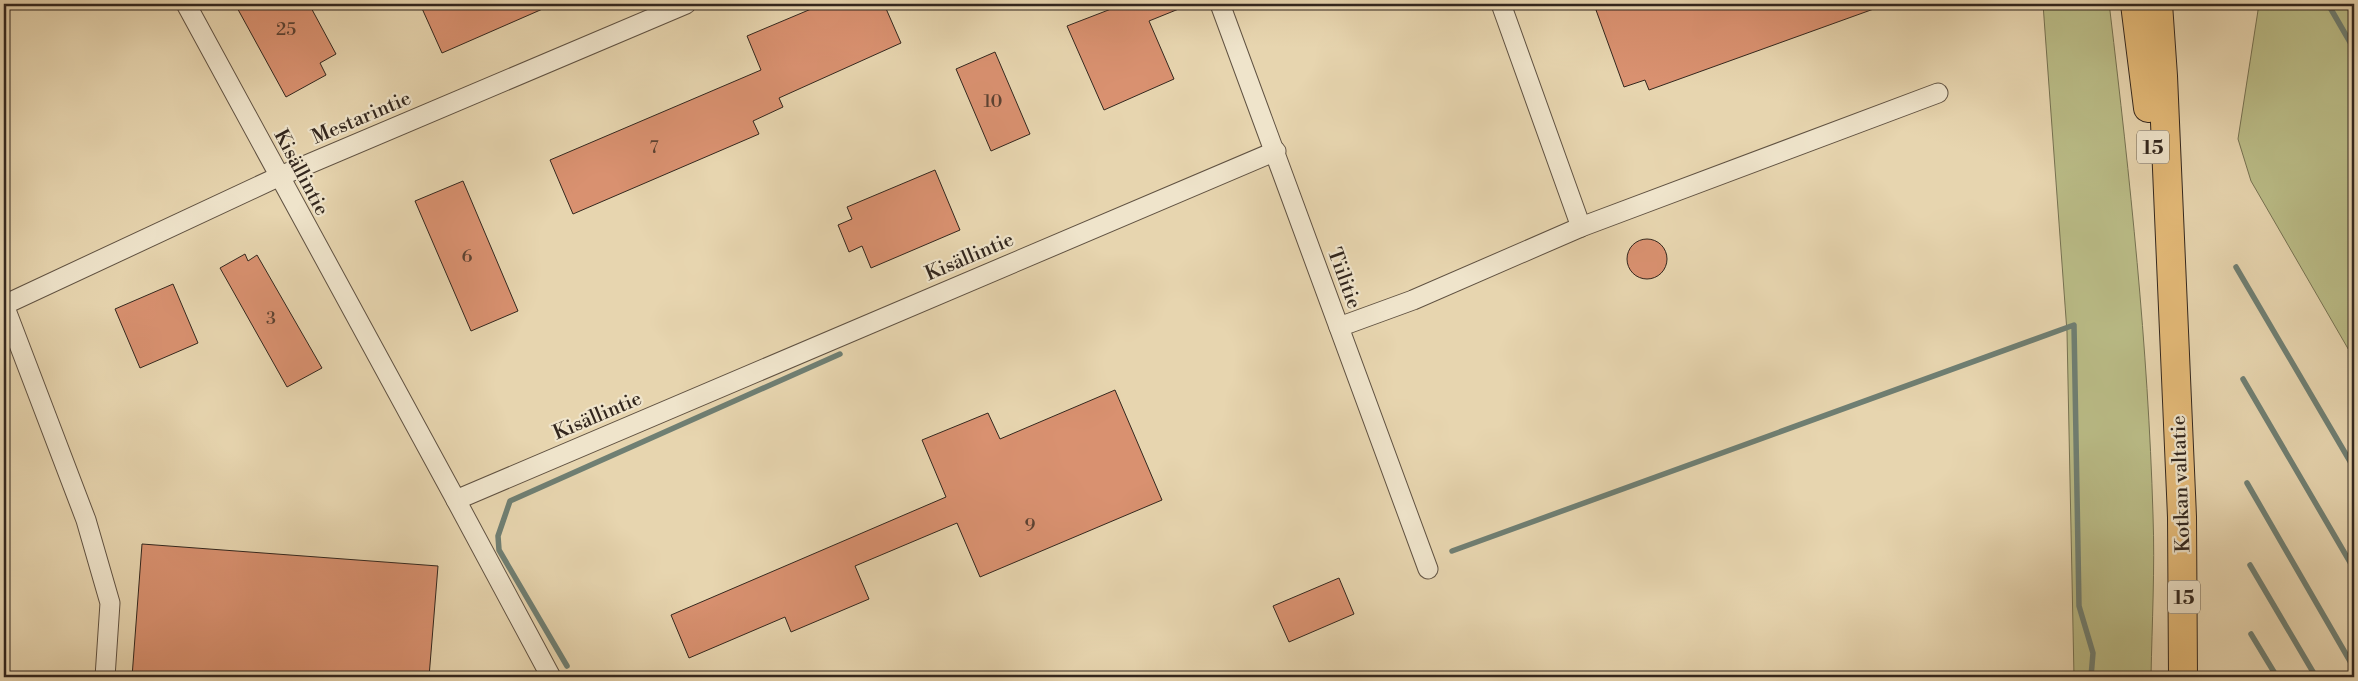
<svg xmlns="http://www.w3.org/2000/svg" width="2358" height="681" font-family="'Libre Bodoni',serif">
	<rect width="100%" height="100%" fill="#e7d5af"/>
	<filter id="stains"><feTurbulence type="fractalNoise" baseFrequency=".004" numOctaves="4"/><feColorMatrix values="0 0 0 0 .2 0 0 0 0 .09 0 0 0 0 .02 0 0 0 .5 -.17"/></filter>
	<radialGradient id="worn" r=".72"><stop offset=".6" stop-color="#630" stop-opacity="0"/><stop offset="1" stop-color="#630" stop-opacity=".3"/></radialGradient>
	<g fill="#babc87" stroke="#767252">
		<path d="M 2043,4 L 2109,4 L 2110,11 C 2130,179 2148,346 2153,515 C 2155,569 2152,623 2151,677 L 2074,677 L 2067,332 Z"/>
		<polygon points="2259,4 2354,4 2354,359 2251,181 2238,139"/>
	</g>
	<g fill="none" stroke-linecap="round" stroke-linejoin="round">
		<g stroke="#6f7f73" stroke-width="5.5">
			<polyline points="2328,4 2354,49"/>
			<polyline points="2236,267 2354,468"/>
			<polyline points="2243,379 2354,569"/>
			<polyline points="2247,483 2354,668"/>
			<polyline points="1452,551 2074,325 2079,606 2093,653 2091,677"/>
			<polyline points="2250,565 2316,677"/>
			<polyline points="2251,634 2277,677"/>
			<polyline points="567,666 499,550 498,536 510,501 840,354"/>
		</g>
	</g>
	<g fill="#d99170" stroke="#33271e">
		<polygon points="235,4 309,4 336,54 320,63 326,75 286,97"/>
		<polygon points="420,4 554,4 442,53"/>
		<polygon points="823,4 884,4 901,43 779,98 783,107 753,121 759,134 573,214 550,160 761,70 747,36"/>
		<polygon points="1124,4 1191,4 1149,21 1174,79 1104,110 1067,26"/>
		<polygon points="1613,4 1881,4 1882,6 1649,90 1645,80 1624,87 1596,10"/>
		<polygon points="995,52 1030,134 991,151 956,69"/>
		<polygon points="935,170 960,230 871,268 862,246 849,252 838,225 852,219 847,207"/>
		<polygon points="463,181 518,311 471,331 415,201"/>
		<circle cx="1647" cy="259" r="20"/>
		<polygon points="245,254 248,261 257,255 322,368 287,387 220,268"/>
		<polygon points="173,284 198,343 140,368 115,309"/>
		<polygon points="1115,390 1162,500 980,577 957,523 855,566 869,599 791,632 785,617 689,658 671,615 946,497 922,440 988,413 1000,439"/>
		<polygon points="142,544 438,566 429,677 132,677"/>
		<polygon points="1339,578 1354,614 1289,642 1273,606"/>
	</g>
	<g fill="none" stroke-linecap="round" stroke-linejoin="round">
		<g stroke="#605242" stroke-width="21">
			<g id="minor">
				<polyline points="186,4 456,500 1276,151"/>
				<polyline points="1220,4 1428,569"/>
				<polyline points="1501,4 1581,227"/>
				<polyline points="4,305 278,177 686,4"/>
				<polyline points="4,305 86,520 110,603 105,677"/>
				<polyline points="1339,327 1413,300 1581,227 1938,93"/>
				<polyline points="456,500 551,677"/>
			</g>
		</g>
		<g stroke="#33271e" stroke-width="30">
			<g id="highway">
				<polyline points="2135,4 2148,108"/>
				<polyline points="2158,4 2163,76 2182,517 2183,677"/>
			</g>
		</g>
		<use href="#minor" stroke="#efe4cb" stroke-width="19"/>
		<use href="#highway" stroke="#e4ba78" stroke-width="28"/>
	</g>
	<g text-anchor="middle" stroke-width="4.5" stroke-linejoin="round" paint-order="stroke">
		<g font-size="18" fill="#5c4232">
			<text x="286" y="35">25</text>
			<text x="993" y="107">10</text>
			<text x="654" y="153">7</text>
			<text x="467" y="262">6</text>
			<text x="271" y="324">3</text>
			<text x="1030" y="531">9</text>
		</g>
		<g fill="#efe4cb" stroke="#6b6052" stroke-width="1">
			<rect x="2137" y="130.5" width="32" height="33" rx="4"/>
			<rect x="2168" y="580.5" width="32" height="33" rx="4"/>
		</g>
		<g font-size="19" font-weight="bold" fill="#33271e">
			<text x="2153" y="154">15</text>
			<text x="2184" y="604">15</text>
		</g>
		<g font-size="20" fill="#33271e" stroke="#efe4cb">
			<text transform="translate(361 117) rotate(-23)" y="7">Mestarintie</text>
			<text transform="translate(302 172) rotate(62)" y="7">Kisällintie</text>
			<text transform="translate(969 256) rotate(-23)" y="7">Kisällintie</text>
			<text transform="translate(1345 278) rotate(70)" y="7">Tiilitie</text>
			<text transform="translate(597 415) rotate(-23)" y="7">Kisällintie</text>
			<text transform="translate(2180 484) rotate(-92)" y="7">Kotkan valtatie</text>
		</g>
	</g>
	<rect width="2358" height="681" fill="none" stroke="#e7d5af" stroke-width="20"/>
	<rect x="5" y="5" width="2348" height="671" fill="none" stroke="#33271e" stroke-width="2.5"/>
	<rect x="10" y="10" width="2338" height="661" fill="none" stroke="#33271e"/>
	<rect width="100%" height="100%" filter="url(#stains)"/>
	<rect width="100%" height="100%" fill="url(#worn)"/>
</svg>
